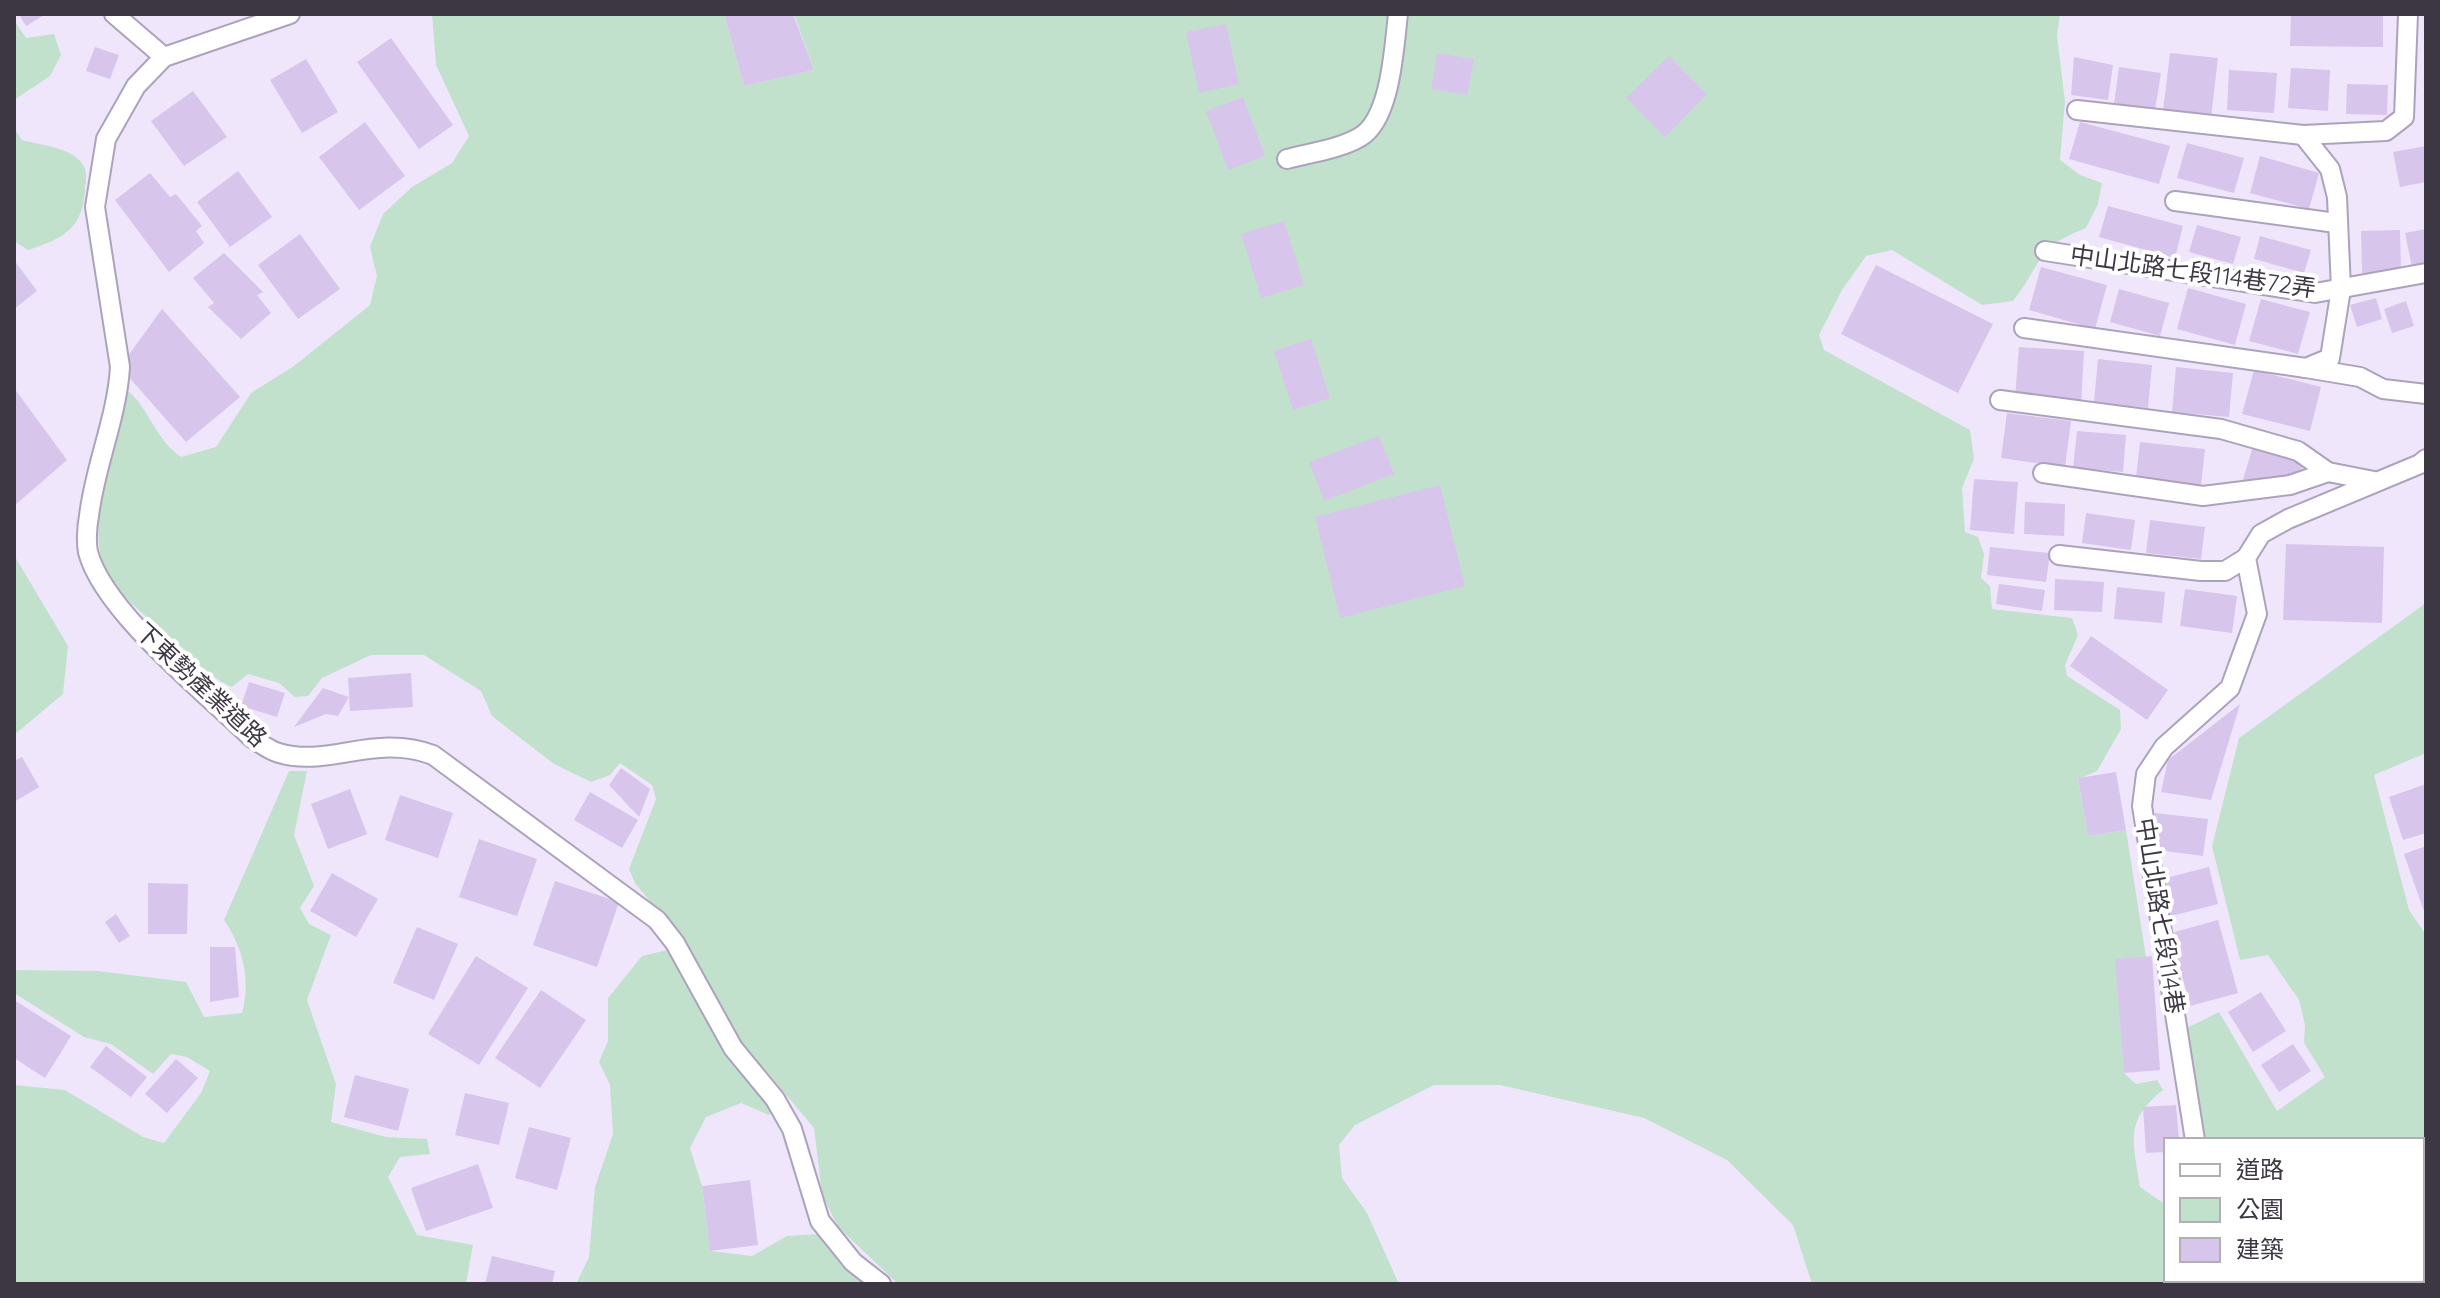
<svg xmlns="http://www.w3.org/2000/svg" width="2440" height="1298" font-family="Quicksand,'Noto Sans TC',sans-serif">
	<rect width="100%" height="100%" fill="#efe6fc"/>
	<g fill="#c2e1cd">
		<path d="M 432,14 L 724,14 L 744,86 L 814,70 L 794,14 L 2060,14 L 2057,36 L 2065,101 L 2060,160 L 2080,175 L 2102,183 L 2098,204 L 2086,228 C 2031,250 2045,261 2013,301 L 1982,305 L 1892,250 L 1866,256 L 1842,290 L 1819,335 L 1824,350 L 1970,430 L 1974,459 L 1962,488 L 1965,532 L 1978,537 L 1984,554 L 1981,578 L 1990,586 L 1992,609 L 2072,618 L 2078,635 L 2065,665 L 2067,676 L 2120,710 L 2121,729 L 2097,771 L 2078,779 L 2088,836 L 2126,830 L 2146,957 L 2116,959 L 2124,1073 L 2136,1084 L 2157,1080 L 2163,1090 C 2124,1121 2133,1141 2140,1187 L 2166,1205 L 2166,1280 L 2187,1280 L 2185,1284 L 1812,1284 L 1793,1225 L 1727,1160 L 1644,1118 L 1500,1085 L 1434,1085 L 1355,1125 L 1339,1145 L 1342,1178 L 1367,1213 L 1399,1284 L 898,1284 L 838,1227 L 822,1194 L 814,1128 L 739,1039 L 683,942 L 635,883 L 629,869 L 656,799 L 652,785 L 620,763 L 610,775 L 591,782 L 554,764 L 492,716 L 481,691 L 424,655 L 371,655 L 322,678 L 308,696 L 295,697 L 279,683 L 248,674 L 232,687 C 207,676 185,652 165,633 C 145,615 118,595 106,571 C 84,525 114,438 127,390 C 150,409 154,438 181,457 L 216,447 L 251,393 L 294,366 L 370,305 L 377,276 L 370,247 L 383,214 L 412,187 L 452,163 L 469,136 L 436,65 Z"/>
		<polygon points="14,20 26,38 54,34 61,55 50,76 14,100"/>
		<path d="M 14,128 L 22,140 C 40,145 69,147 81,162 C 89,171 85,182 85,193 C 81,230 62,239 28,250 L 14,241 Z"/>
		<polygon points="14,555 68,646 63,694 14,735"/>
		<polygon points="2426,603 2426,753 2374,775 2409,910 2426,935 2426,1284 2230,1284 2228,1280 2422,1280 2422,1140 2197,1140 2177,1033 2219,1012 2277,1111 2325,1077 2304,1043 2305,1025 2299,1000 2268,955 2240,960 2212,846 2239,738"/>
		<path d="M 289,771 L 307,771 L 294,835 L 314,886 L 300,908 L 309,924 L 331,935 L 307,1000 L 336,1084 L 331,1122 L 386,1137 L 427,1139 L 430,1154 L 400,1157 L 388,1177 L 417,1235 L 473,1245 L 466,1284 L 14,1284 L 14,1085 L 65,1090 L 143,1137 L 164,1143 L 201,1093 L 210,1071 L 187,1057 L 171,1054 L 153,1074 L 111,1044 L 84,1037 L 14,993 L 14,970 L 98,971 L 186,982 L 204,1017 L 242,1013 C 251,981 243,947 224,920 Z"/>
		<polygon points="667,950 680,958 776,1107 769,1115 741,1103 706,1117 690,1148 702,1186 710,1251 752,1256 787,1236 819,1234 869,1284 576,1284 589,1257 595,1187 613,1134 610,1085 599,1062 608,1041 608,998 642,956"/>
	</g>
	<g fill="#d7c5ec">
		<polygon points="19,14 46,14 26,26"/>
		<polygon points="724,14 793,14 814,70 744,86"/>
		<polygon points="2291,14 2383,14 2383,47 2290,46"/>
		<polygon points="1226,24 1239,84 1199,93 1186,32"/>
		<polygon points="391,38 453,125 419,149 357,62"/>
		<polygon points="95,47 119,55 110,79 86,71"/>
		<polygon points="1437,53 1474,59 1467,95 1431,89"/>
		<polygon points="2170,53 2218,58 2211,117 2163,111"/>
		<polygon points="1669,56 1707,94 1665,137 1626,98"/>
		<polygon points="2074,57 2113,65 2108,100 2071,95"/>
		<polygon points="306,59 338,112 302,133 270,80"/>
		<polygon points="2119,67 2161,73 2155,110 2114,104"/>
		<polygon points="2291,68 2330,70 2328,111 2288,108"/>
		<polygon points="2229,70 2277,73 2274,113 2227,110"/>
		<polygon points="2347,84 2388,85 2387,115 2346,114"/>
		<polygon points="193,91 227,137 184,166 151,121"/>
		<polygon points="1243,97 1265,156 1228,170 1206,111"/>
		<polygon points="365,122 405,176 359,210 319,157"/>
		<polygon points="2080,122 2170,146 2159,184 2069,159"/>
		<polygon points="2187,143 2244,158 2234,193 2177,178"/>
		<polygon points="2426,146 2426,182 2400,187 2393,152"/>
		<polygon points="2260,156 2319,173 2309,209 2250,193"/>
		<polygon points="238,171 272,217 230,247 197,202"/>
		<polygon points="150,173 170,197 176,194 202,226 196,231 204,243 169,272 115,200"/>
		<polygon points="2108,206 2183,226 2175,258 2099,237"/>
		<polygon points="1284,221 1304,285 1261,298 1241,234"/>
		<polygon points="2197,225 2241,237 2233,264 2189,252"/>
		<polygon points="2426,229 2426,270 2413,272 2405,233"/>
		<polygon points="2400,230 2401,272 2362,273 2361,231"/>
		<polygon points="300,234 340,289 298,319 258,265"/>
		<polygon points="2260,236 2311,250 2304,273 2254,259"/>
		<polygon points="224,253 263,292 257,295 271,313 241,339 208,307 214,303 193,278"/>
		<polygon points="14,260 37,291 14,309"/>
		<polygon points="1876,265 1993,324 1958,393 1841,334"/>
		<polygon points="2041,267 2107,285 2095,329 2029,310"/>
		<polygon points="2188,288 2246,304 2235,345 2177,329"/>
		<polygon points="2119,289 2169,303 2160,336 2110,322"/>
		<polygon points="2376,298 2382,319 2357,327 2350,305"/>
		<polygon points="2261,299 2310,312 2298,354 2249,341"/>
		<polygon points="2406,301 2414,326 2392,333 2384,309"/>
		<polygon points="162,309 240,397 186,442 120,367"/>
		<polygon points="1311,339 1330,398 1293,410 1274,351"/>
		<polygon points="2019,347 2084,351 2081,403 2015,398"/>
		<polygon points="2098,359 2152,365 2148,408 2094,402"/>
		<polygon points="2176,367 2233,373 2229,417 2172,412"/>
		<polygon points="2254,370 2321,387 2310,431 2242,414"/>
		<polygon points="14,388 67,460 14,506"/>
		<polygon points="2007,413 2071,421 2065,467 2001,458"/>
		<polygon points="2077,431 2126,435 2123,472 2073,468"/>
		<polygon points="1379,436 1394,474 1324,501 1309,462"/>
		<polygon points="2140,442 2205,449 2201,485 2136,478"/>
		<polygon points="2253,446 2307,465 2287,478 2243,480"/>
		<polygon points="1974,479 2018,482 2014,534 1970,530"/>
		<polygon points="1440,485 1465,586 1340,618 1315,517"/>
		<polygon points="2025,502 2065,504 2064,536 2024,534"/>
		<polygon points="2086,513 2135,520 2131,550 2082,543"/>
		<polygon points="2150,520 2205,527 2201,559 2146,553"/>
		<polygon points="2286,544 2384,547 2382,623 2283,620"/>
		<polygon points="1990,547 2050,553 2046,582 1987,575"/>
		<polygon points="2055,579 2104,582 2102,612 2054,610"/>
		<polygon points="1999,584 2045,590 2042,611 1996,604"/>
		<polygon points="2117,587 2165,592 2162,623 2114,619"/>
		<polygon points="2185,589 2237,596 2232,633 2180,626"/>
		<polygon points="2091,636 2168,690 2147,720 2070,666"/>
		<polygon points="411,673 413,707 350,711 348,678"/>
		<polygon points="249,682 285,693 277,717 241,706"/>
		<polygon points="323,688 349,697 338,716 326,714 294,727"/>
		<polygon points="2240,704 2211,800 2161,792 2168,760"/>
		<polygon points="22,757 39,787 14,802 14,761"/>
		<polygon points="621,768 650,789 639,817 609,785"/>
		<polygon points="2116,772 2126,830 2088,836 2078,778"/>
		<polygon points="2426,784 2426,833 2403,840 2389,797"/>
		<polygon points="350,789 367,834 328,849 311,804"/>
		<polygon points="590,792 638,820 622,848 574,820"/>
		<polygon points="400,795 453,813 438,858 385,840"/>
		<polygon points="2155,813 2208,819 2203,856 2150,849"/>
		<polygon points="479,839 537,859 517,916 459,897"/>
		<polygon points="2426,846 2426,917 2404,854"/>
		<polygon points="2209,867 2218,904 2171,916 2162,879"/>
		<polygon points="332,873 378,899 356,937 310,911"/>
		<polygon points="555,881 619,902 597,967 533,945"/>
		<polygon points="148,883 188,884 187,934 148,934"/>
		<polygon points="116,914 130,936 119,943 105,922"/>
		<polygon points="2218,920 2238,993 2190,1006 2171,933"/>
		<polygon points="417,927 458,944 434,1000 393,983"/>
		<polygon points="210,947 235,947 239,997 210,1002"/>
		<polygon points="476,956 528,988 479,1065 428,1034"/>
		<polygon points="2152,956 2160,1070 2124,1073 2115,959"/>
		<polygon points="541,990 586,1020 540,1088 495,1058"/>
		<polygon points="2261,992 2286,1031 2253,1052 2228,1012"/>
		<polygon points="14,1000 71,1036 45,1078 14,1058"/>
		<polygon points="2293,1044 2311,1071 2279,1092 2261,1065"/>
		<polygon points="106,1046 147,1077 131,1097 90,1067"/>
		<polygon points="176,1059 198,1078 167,1113 145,1094"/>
		<polygon points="355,1075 409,1089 398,1131 344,1117"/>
		<polygon points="465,1093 509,1103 499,1145 455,1135"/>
		<polygon points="2176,1105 2179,1140 2166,1140 2166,1152 2146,1153 2143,1107"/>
		<polygon points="529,1127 571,1138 557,1190 515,1178"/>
		<polygon points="478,1164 493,1208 426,1231 411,1188"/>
		<polygon points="750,1180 758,1245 710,1251 702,1186"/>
		<polygon points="492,1256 555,1271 552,1284 485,1284"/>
	</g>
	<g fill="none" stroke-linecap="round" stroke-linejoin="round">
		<g stroke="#ada2bc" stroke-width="22">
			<g id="street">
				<polyline points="114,14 164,57"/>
				<path d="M 290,14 L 164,57 L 136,86 L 106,139 L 95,207 L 120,367 C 117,418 95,465 89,516 C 87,526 86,542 88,552 C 103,611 207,694 252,738 C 260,743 270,751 279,753 C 329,768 374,733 433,755 L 657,920 L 675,943 L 733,1048 L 775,1099 L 792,1129 L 820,1221 L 853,1262 L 881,1284"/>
				<polyline points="2077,110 2303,135 2386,131 2404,117 2408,14"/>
				<path d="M 1287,159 C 1309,153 1340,149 1360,137 C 1391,119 1394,47 1398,14"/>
				<polyline points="2175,201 2336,223"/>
				<polyline points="2045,251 2315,293 2426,273"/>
				<polyline points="2024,328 2306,368 2330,358 2341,289 2337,197 2330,169 2303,135"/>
				<polyline points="2306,368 2360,377 2383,389 2426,394"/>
				<polyline points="2000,400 2221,429 2298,451 2328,472 2374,481"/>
				<polyline points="2043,473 2203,496 2290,485 2328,472"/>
				<polyline points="2059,555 2201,571 2225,571 2246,558"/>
				<polyline points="2195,1140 2142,806 2146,774 2164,747 2230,688 2257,614 2246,558 2261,534 2288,519 2420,464 2426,459"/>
			</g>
		</g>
		<use href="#street" stroke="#fff" stroke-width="18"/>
	</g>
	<g text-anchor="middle" stroke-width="8" stroke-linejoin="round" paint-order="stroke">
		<g font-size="24" fill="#3c3742" stroke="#fff">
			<text transform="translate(2193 272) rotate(8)" y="8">中山北路七段114巷72弄</text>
			<text transform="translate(201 685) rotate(43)" y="8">下東勢產業道路</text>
			<text transform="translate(2160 916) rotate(81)" y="8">中山北路七段114巷</text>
		</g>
	</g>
	<rect width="2440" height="1298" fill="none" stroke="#3c3742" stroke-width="32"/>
	<rect x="2164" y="1138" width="260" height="144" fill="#ffffff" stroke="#b1afb3" stroke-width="2"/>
	<rect x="2180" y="1164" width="40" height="12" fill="#ffffff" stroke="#b1afb3" stroke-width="2"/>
	<text x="2236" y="1178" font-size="24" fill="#3c3742">道路</text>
	<rect x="2180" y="1198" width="40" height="24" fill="#c2e1cd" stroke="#b1afb3" stroke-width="2"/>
	<text x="2236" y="1218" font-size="24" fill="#3c3742">公園</text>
	<rect x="2180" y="1238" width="40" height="24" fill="#d7c5ec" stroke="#b1afb3" stroke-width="2"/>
	<text x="2236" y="1258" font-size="24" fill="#3c3742">建築</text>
</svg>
